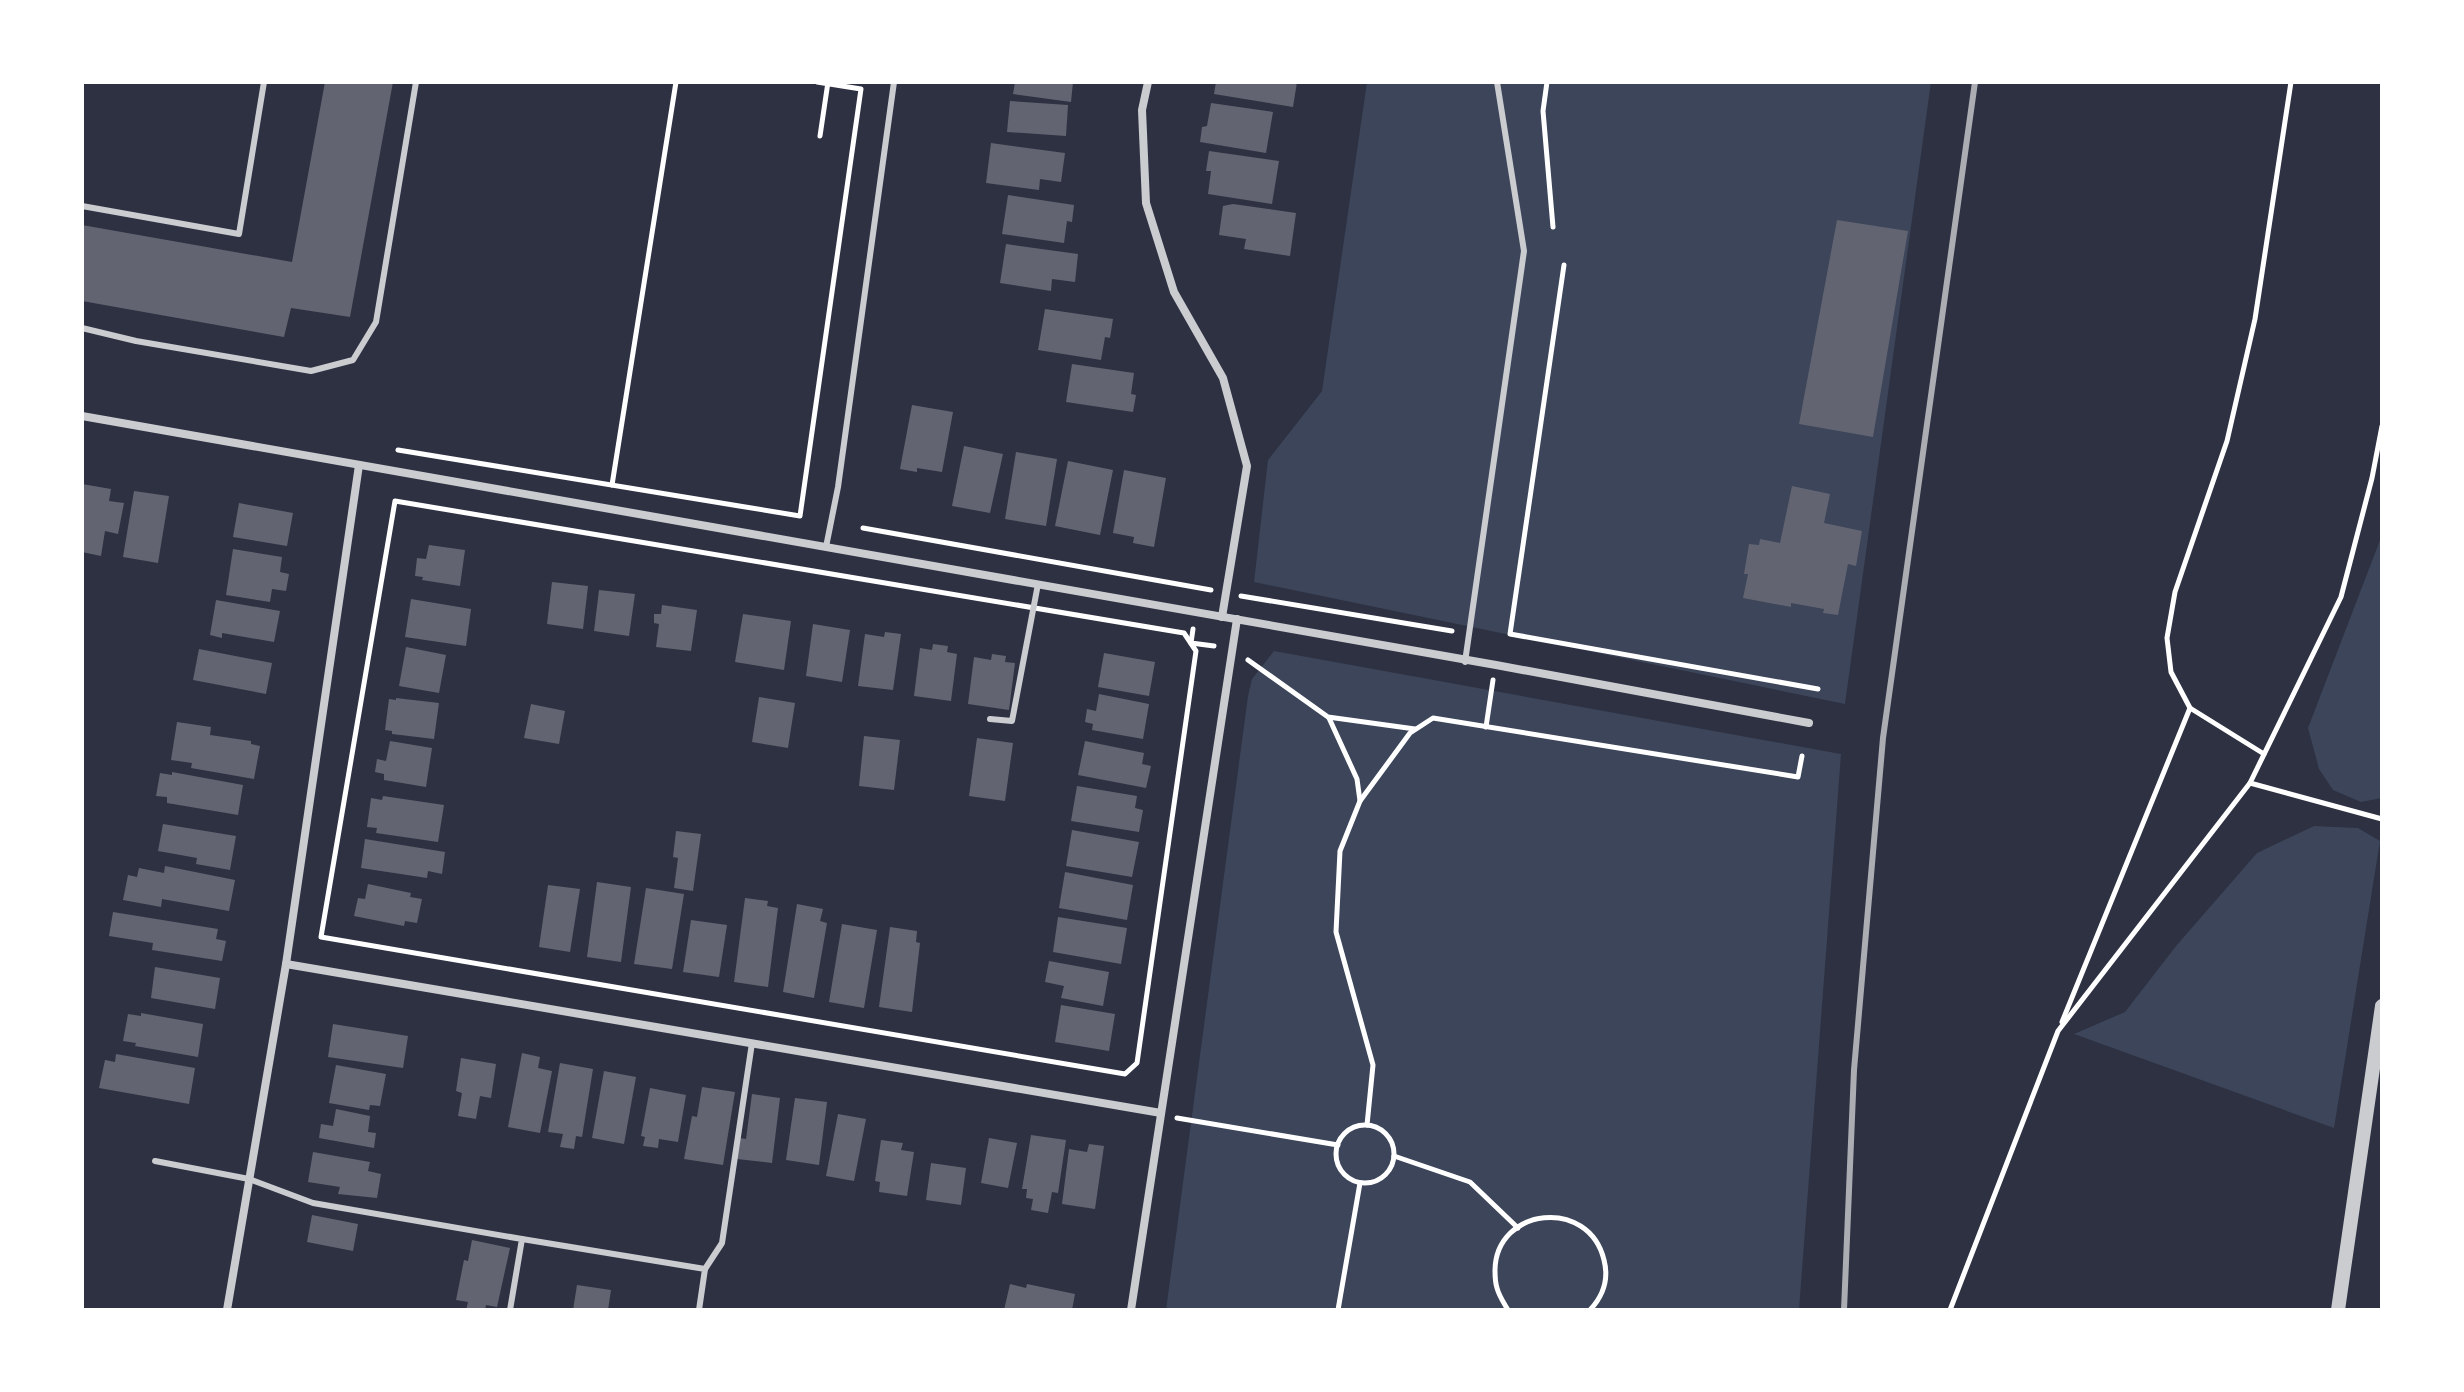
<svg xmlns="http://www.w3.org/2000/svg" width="2464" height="1392" font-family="'PT Sans Narrow',sans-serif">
	<rect width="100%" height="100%" fill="#2d3142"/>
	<g fill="#3c4559">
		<polygon points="1367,82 1931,82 1845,704 1254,582 1268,460 1322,391"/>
		<polygon points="2382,535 2382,798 2361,802 2333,790 2319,769 2308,728"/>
		<polygon points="1274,651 1841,754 1799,1310 1166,1310 1248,696 1252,679"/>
		<polygon points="2314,826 2358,828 2380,841 2334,1128 2074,1034 2125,1012 2176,946 2257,853"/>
	</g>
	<g fill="#626471">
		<polygon points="325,82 393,82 350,317 291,308 284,337 82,301 82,225 292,262"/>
		<polygon points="1015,82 1073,82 1071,102 1013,94"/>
		<polygon points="1216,82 1297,82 1293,107 1214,94"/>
		<polygon points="1010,101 1068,105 1066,136 1007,132"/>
		<polygon points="1211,103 1273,112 1266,153 1200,142 1202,127 1207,126"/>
		<polygon points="991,143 1065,153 1061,182 1040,179 1039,190 986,183"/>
		<polygon points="1209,151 1279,161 1272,204 1208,194 1211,171 1206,171"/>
		<polygon points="1008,195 1074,205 1072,222 1067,221 1064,243 1002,234"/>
		<polygon points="1233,204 1296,213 1290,256 1244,249 1246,239 1219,235 1223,206"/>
		<polygon points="1837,220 1908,231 1873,437 1799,424"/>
		<polygon points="1006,244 1078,254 1075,282 1052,279 1051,291 1000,283"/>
		<polygon points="1045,309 1113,319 1110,338 1105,337 1101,360 1038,350"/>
		<polygon points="1072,364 1134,373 1131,394 1136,395 1133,412 1066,402"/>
		<polygon points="912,405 953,412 942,472 917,468 917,472 900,469"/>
		<polygon points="964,446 1003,454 990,513 952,506"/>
		<polygon points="1016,452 1057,459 1046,526 1005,519"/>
		<polygon points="1068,461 1113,470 1100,535 1055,526"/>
		<polygon points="1124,470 1166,478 1154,547 1133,543 1134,537 1113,533"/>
		<polygon points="82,484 111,489 109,501 124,503 118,534 105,531 101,556 82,552"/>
		<polygon points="1792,486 1830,494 1824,523 1862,531 1856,566 1848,564 1838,615 1823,613 1824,609 1791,603 1791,607 1743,598 1748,574 1744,574 1749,544 1759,545 1760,539 1780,543"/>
		<polygon points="134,491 169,496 158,563 123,557"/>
		<polygon points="239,503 293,513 287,546 233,537"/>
		<polygon points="429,545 465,550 460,586 422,580 423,577 415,576 417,558 426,559"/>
		<polygon points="233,549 282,557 280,572 289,574 286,591 272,589 270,602 226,595"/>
		<polygon points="552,582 588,586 583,629 547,624"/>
		<polygon points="599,590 635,594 629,636 594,631"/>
		<polygon points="411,599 471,609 466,646 405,637"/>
		<polygon points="216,600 280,611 274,642 222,633 222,638 210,635"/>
		<polygon points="662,605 697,610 691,651 656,647 659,624 654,623 654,614 661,614"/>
		<polygon points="743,614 791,621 784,670 735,662"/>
		<polygon points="813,624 850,630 842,682 806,676"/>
		<polygon points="885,632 901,634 893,690 858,686 865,634 884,637"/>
		<polygon points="933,644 948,646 947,652 957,654 951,701 914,696 920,648 932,650"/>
		<polygon points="406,647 446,655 439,693 399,686"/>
		<polygon points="199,649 272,663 266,694 193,680"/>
		<polygon points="1104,653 1155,662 1149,696 1098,687"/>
		<polygon points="992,654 1006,656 1005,662 1015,663 1009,710 968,704 974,657 991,660"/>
		<polygon points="1099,694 1149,704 1143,739 1092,730 1093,724 1085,722 1087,709 1096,711"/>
		<polygon points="759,697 795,703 788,748 752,742"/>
		<polygon points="396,698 439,703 434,739 392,734 392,731 385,730 389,699 396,700"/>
		<polygon points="531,704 565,711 559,744 524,738"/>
		<polygon points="177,722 211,727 210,735 251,741 251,744 260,746 254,779 191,768 192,763 171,760"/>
		<polygon points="864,736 900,740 894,790 859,786"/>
		<polygon points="977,738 1013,743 1005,801 969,796"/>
		<polygon points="390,741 432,748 426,787 384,780 384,774 375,772 377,759 386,761"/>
		<polygon points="1085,741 1144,753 1142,764 1151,766 1146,788 1078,775"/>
		<polygon points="172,772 243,785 238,815 167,803 167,797 156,796 160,773 172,775"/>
		<polygon points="1077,786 1137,796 1135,808 1143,810 1139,832 1071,821"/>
		<polygon points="383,796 444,805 438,842 376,833 377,828 367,827 371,798 382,800"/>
		<polygon points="163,824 236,836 230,870 196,864 197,858 158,851"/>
		<polygon points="1072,830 1139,842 1132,877 1066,866"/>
		<polygon points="676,831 701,834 693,891 674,888 678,858 673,857"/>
		<polygon points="365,839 445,852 442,874 428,871 427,878 361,868"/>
		<polygon points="165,866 235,880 229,911 162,899 161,907 123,900 128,875 137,877 139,868 164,873"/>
		<polygon points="1065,872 1133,885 1127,920 1059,908"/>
		<polygon points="597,882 631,887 621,962 587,957"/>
		<polygon points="368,884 411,893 410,897 422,899 417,923 405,921 404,926 354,916 358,898 365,899"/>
		<polygon points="548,885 580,889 570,952 539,947"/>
		<polygon points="646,888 684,894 672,969 634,964"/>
		<polygon points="745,898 768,901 767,906 778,908 768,987 734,982"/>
		<polygon points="797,904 823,909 820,921 827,923 814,998 783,992"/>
		<polygon points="113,912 218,929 216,939 226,941 222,961 152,950 153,943 109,936"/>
		<polygon points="1058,917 1127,928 1121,964 1053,952"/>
		<polygon points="691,920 727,925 719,977 683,972"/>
		<polygon points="842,924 877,930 864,1008 829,1002"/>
		<polygon points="890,927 917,931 916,942 920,943 912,1012 879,1007"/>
		<polygon points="1049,961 1109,972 1103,1006 1061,998 1064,986 1045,982"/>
		<polygon points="155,967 220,978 215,1009 151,998"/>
		<polygon points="1061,1005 1115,1014 1109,1051 1055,1042"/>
		<polygon points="141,1013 203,1024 198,1057 135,1046 136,1043 123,1041 128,1014 141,1016"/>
		<polygon points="333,1024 408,1036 403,1068 328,1057"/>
		<polygon points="522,1053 540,1057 538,1068 552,1071 540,1133 508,1127"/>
		<polygon points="116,1054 195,1068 189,1104 99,1088 105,1060 115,1062"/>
		<polygon points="461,1058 496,1064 491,1098 480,1096 476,1119 458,1116 462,1093 456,1091"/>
		<polygon points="560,1063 593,1069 582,1137 576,1136 574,1149 560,1147 563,1134 548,1132"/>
		<polygon points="336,1065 386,1074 380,1106 370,1105 369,1110 329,1103"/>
		<polygon points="604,1071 636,1077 624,1144 592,1138"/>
		<polygon points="702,1087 735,1092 723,1165 684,1159 692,1116 697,1117"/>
		<polygon points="650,1088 686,1095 678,1142 659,1139 658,1148 643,1146 645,1137 641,1136"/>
		<polygon points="752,1094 780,1098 772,1163 737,1159 740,1138 746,1139"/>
		<polygon points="795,1098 827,1102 819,1165 786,1160"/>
		<polygon points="336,1109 370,1116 368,1132 376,1133 374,1148 319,1138 321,1124 333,1126"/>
		<polygon points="838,1114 866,1119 854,1181 826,1176"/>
		<polygon points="1031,1135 1066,1140 1058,1193 1052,1192 1048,1213 1031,1210 1033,1199 1026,1198 1027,1189 1022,1189"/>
		<polygon points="989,1138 1017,1143 1008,1188 981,1183"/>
		<polygon points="881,1140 903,1143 901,1150 914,1152 907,1196 879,1192 880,1182 875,1181"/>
		<polygon points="1089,1144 1104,1146 1095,1209 1062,1204 1069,1149 1087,1152"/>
		<polygon points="313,1152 370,1162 368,1171 381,1174 377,1198 338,1194 340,1187 308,1182"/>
		<polygon points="931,1163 966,1168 961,1205 926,1200"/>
		<polygon points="312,1215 358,1224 353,1251 307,1242"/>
		<polygon points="472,1240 510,1248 497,1307 486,1305 485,1310 466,1310 468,1302 456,1300 464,1260 468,1261"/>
		<polygon points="1010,1284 1026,1288 1027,1284 1075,1294 1072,1310 1004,1310"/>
		<polygon points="577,1285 611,1290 608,1310 573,1310"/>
	</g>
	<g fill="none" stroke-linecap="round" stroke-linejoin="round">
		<g stroke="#fff" stroke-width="5">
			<polyline points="1547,82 1543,111 1553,227"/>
			<polyline points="820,136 828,82"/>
			<polyline points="1564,265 1510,634 1818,689"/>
			<polyline points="2382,426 2372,478 2341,597 2250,783 2382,819"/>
			<polyline points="398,450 800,516 861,89 817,82"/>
			<polyline points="612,485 676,82"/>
			<polygon points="395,501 1184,633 1196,651 1137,1063 1125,1074 321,937"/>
			<polyline points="863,528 1211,590"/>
			<polyline points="1241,596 1452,631"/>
			<polyline points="1193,629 1191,643 1214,646"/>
			<polyline points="1248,660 1328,717 1415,729"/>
			<polyline points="1329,718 1357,779 1360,801"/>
			<polyline points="1486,727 1493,680"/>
			<polyline points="2264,754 2190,708 2171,672 2167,638 2175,592 2227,441 2255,319 2291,82"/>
			<polyline points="2062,1022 2190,708"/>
			<polyline points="1177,1118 1338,1145"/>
			<polyline points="1367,1125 1373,1065 1336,932 1340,851 1360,801 1410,733 1433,718 1798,777 1802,756"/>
			<circle cx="1365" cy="1154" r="29"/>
			<polyline points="1394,1156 1470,1182 1518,1228"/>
			<polyline points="1338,1310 1360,1183"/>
			<path d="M 1508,1310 C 1504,1303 1499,1296 1497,1288 C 1495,1282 1495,1276 1495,1270 C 1496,1207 1589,1197 1604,1260 C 1609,1279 1603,1296 1590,1310"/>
			<polyline points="1950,1310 2058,1031 2250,783"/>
		</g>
		<g stroke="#caccd0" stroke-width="6">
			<polyline points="82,206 239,234 264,82"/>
			<polyline points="82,328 136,341 311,371 353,360 376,322 416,82"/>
			<polyline points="826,547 838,487 894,82"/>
			<polyline points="1465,662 1524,251 1497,82"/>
			<polyline points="990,719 1012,721 1038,584"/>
			<polyline points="155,1161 249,1179 313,1203 522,1239 510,1310"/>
			<polyline points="522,1239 705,1269 699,1310"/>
			<polyline points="705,1269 722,1243 752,1043"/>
		</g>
		<g stroke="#caccd0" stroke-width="8">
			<polyline points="1148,82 1142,110 1146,203 1174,292 1223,378 1247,466 1222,617"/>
			<polyline points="82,416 1496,665 1809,723"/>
			<polyline points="286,964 1161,1113"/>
			<polyline points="227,1310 286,964 359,465"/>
			<polyline points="1131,1310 1237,619"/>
		</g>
		<polyline stroke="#caccd0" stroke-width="14" points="2338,1310 2382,1006"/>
		<polyline stroke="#abadb3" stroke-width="6" points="1844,1310 1854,1070 1883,738 1975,82"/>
	</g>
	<rect width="2464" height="1392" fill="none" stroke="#ffffff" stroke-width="168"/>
</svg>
